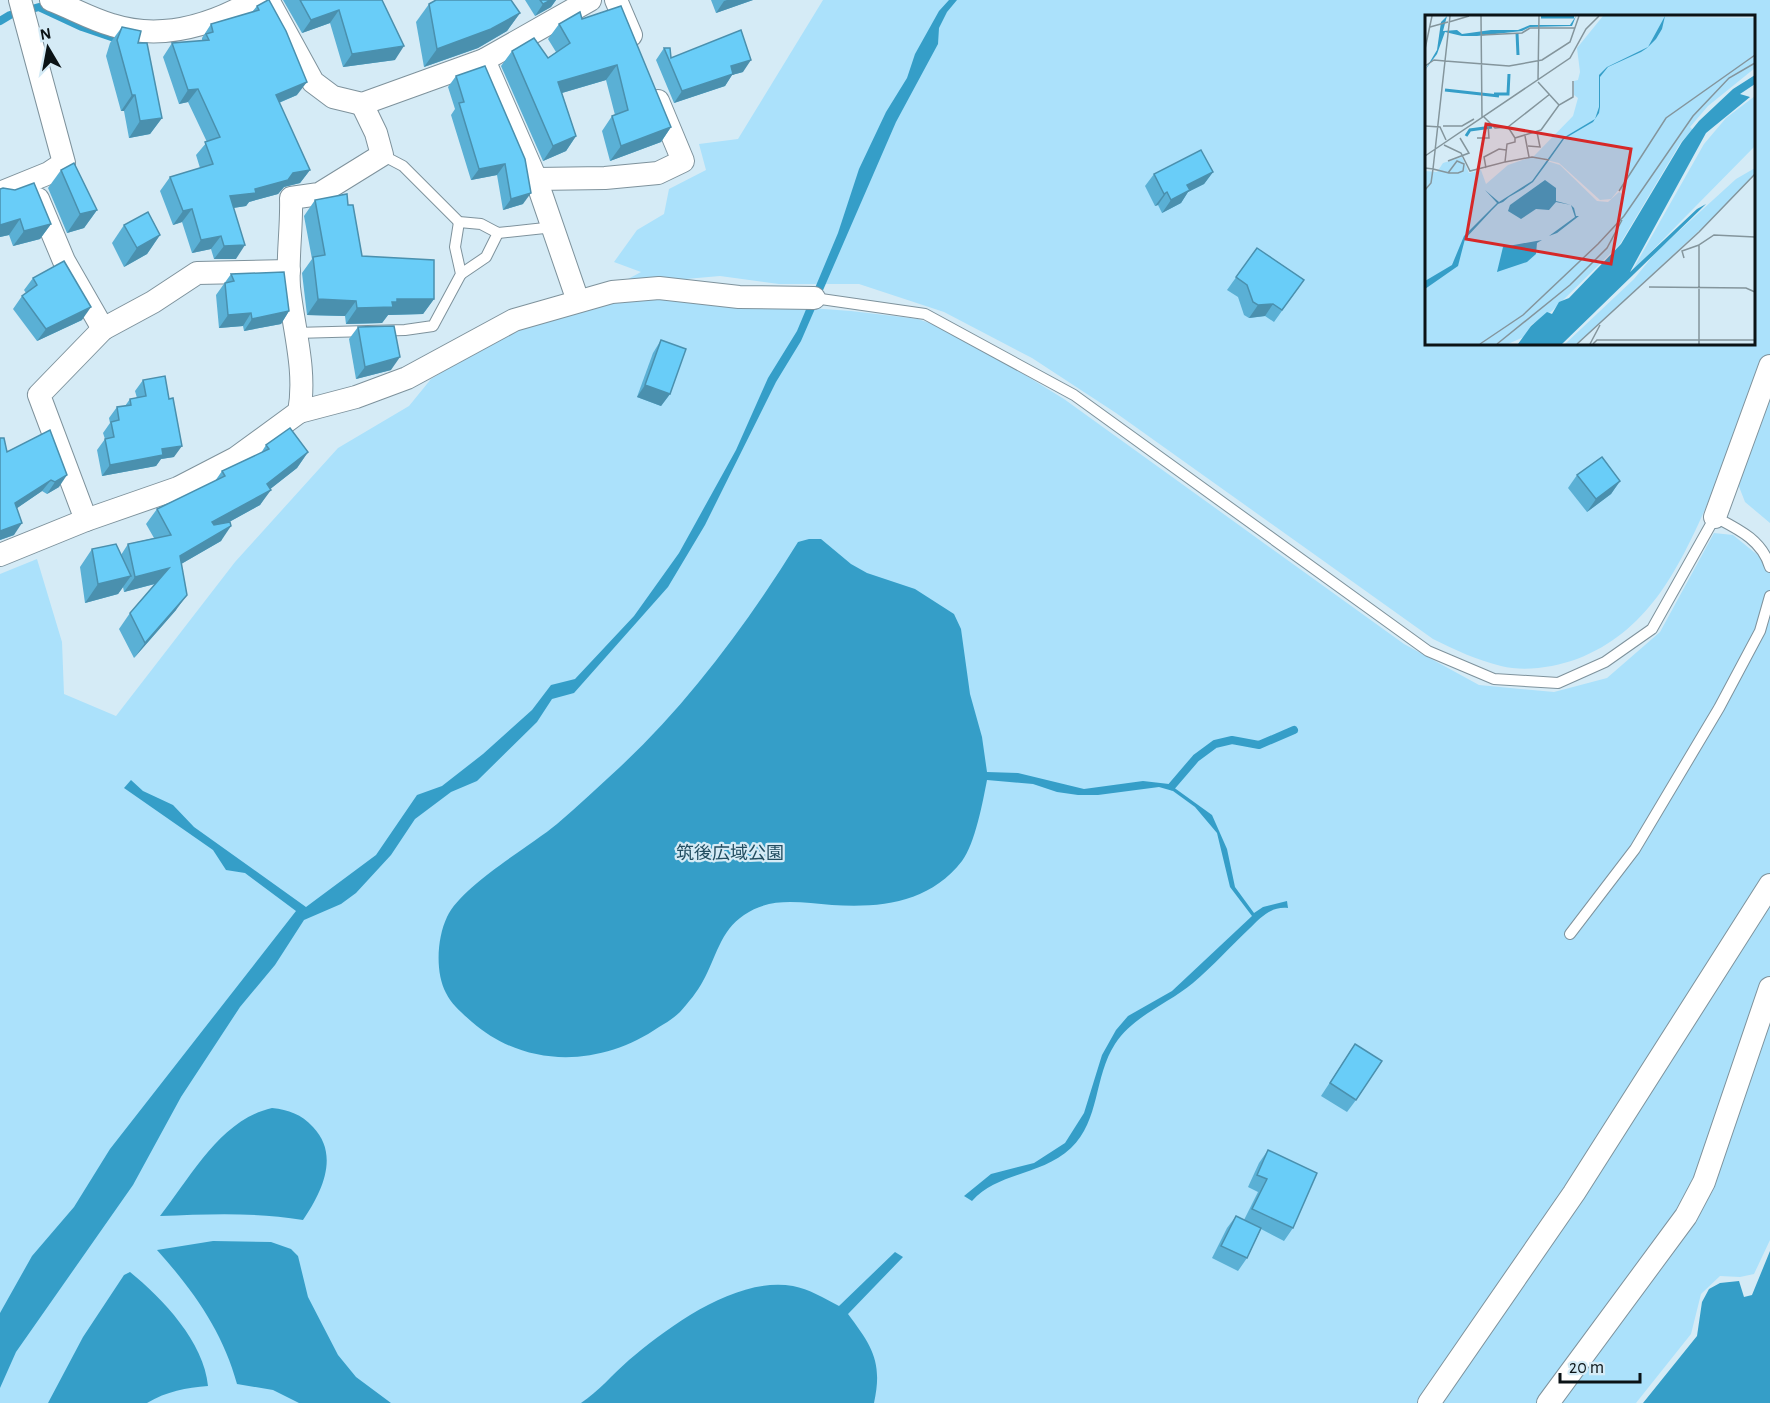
<svg xmlns="http://www.w3.org/2000/svg" width="1770" height="1403" font-family="'Alegreya Sans','Noto Sans JP',sans-serif">
	<rect width="100%" height="100%" fill="#d5ebf6"/>
	<g fill="#abe1fb" fill-rule="evenodd">
		<path d="M 823,0 L 1770,0 L 1770,523 L 1745,502 L 1738,484 L 1719,478 C 1686,551 1658,628 1577,659 C 1555,667 1525,672 1501,666 C 1477,660 1455,650 1433,639 L 1116,413 L 1032,358 L 944,312 L 859,284 L 779,284 L 720,276 L 617,285 L 641,272 L 614,262 L 637,230 L 664,214 L 669,189 L 706,170 L 699,144 L 738,139 ZM 1426,16 L 1754,16 L 1754,344 L 1426,344 Z"/>
		<polygon points="616,294 851,311 918,319 957,333 1064,399 1404,644 1479,685 1554,692 1607,678 1660,632 1714,533 1733,535 1770,565 1770,1240 1754,1274 1740,1277 1720,1276 1701,1294 1691,1334 1636,1403 0,1403 0,574 37,559 62,642 64,694 116,716 235,562 338,448 409,406 431,379 509,331"/>
	</g>
	<g fill="#359ec8">
		<polygon points="949,0 957,0 947,12 939,28 938,44 896,122 801,341 776,382 705,525 668,587 574,693 552,699 537,722 477,781 451,792 415,819 391,855 356,893 341,904 304,920 275,965 240,1007 181,1097 133,1185 16,1352 0,1388 0,1313 32,1256 74,1207 110,1149 296,911 245,873 226,870 213,850 124,788 131,780 143,791 173,805 194,827 306,907 376,855 417,795 442,786 483,754 532,710 551,685 575,679 634,616 679,553 736,450 768,378 797,331 838,233 859,169 886,112 907,78 915,54 939,11"/>
		<path d="M 809,539 L 821,539 L 851,564 L 867,573 L 915,589 L 954,614 L 961,629 L 970,694 L 982,737 L 987,772 L 1018,773 L 1084,789 L 1143,781 L 1169,784 L 1212,815 L 1227,849 L 1235,887 L 1254,913 L 1263,907 L 1287,901 L 1288,908 C 1271,906 1260,918 1249,929 C 1231,946 1213,966 1193,983 C 1168,1004 1134,1015 1115,1044 C 1094,1076 1100,1121 1071,1148 C 1041,1176 998,1172 972,1201 L 964,1196 L 991,1174 L 1034,1163 L 1065,1143 L 1084,1113 L 1102,1055 L 1116,1030 L 1128,1016 L 1172,991 L 1252,916 L 1230,887 L 1217,833 L 1195,807 L 1173,791 L 1159,787 L 1098,795 L 1078,795 L 1057,792 L 1033,784 L 987,780 C 983,801 975,844 962,861 C 929,903 882,908 832,905 C 801,903 772,896 744,915 C 720,931 716,958 703,981 C 698,991 688,1003 680,1012 C 674,1018 666,1023 659,1027 C 601,1067 526,1069 472,1022 C 462,1013 452,1005 446,993 C 435,972 437,938 447,917 C 462,885 528,848 557,824 C 578,806 599,786 620,767 C 690,701 747,624 798,542 Z"/>
		<path d="M 272,1108 C 289,1110 301,1114 313,1127 C 340,1155 322,1192 303,1220 C 255,1212 209,1214 160,1216 C 191,1177 220,1120 272,1108 Z"/>
		<path d="M 213,1241 L 271,1242 L 291,1249 L 298,1256 L 308,1297 L 338,1355 L 356,1377 L 391,1403 L 299,1403 L 273,1390 L 237,1384 C 223,1332 193,1290 157,1250 Z"/>
		<polygon points="1770,1251 1770,1403 1643,1403 1697,1336 1702,1302 1709,1289 1720,1283 1739,1281 1744,1297 1752,1295"/>
		<path d="M 895,1252 L 903,1257 L 848,1314 C 872,1346 883,1362 874,1403 L 581,1403 C 598,1392 613,1374 629,1360 C 669,1326 737,1276 793,1286 C 809,1289 824,1298 839,1306 Z"/>
		<path d="M 130,1272 C 163,1299 204,1342 208,1386 C 186,1388 167,1391 147,1403 L 48,1403 L 83,1337 L 124,1275 Z"/>
	</g>
	<g fill="none" stroke-linecap="round" stroke-linejoin="round">
		<g stroke="#359ec8" stroke-width="8">
			<polyline points="0,21 10,15 39,7 82,27 123,41"/>
			<polyline points="1172,786 1196,758 1215,744 1232,740 1259,745 1294,730"/>
		</g>
		<g stroke="#7e929c" stroke-width="12">
			<g id="service">
				<polyline points="382,155 403,166 459,222 481,224 498,233 554,227"/>
				<polyline points="461,274 486,257 498,233"/>
				<path d="M 814,298 L 925,314 L 1074,395 L 1428,651 L 1494,679 L 1558,683 L 1605,662 L 1652,629 L 1715,517 C 1738,529 1762,540 1770,567"/>
				<polyline points="295,333 405,330 433,326 461,274 455,247 459,222"/>
				<polyline points="1570,934 1635,849 1719,708 1760,631 1770,596"/>
			</g>
		</g>
		<g stroke="#7e929c" stroke-width="24">
			<g id="minor">
				<path d="M 51,0 C 72,8 91,19 112,25 C 162,41 212,25 255,0"/>
				<polyline points="268,0 313,82 333,97 362,104 484,60 590,0"/>
				<polyline points="616,0 631,35"/>
				<polyline points="484,60 536,179 578,301"/>
				<polyline points="536,179 605,178 658,173 683,161 658,101"/>
				<polyline points="0,193 49,173 64,163 20,0"/>
				<polyline points="38,199 64,261 103,329"/>
				<polyline points="299,412 356,397 407,378 514,320 612,292 659,288 739,297 814,298"/>
				<polyline points="1715,517 1770,366"/>
				<polyline points="86,520 39,395 103,329 153,302 197,273 289,271"/>
				<path d="M 0,555 L 86,520 L 178,488 L 236,458 L 299,412 C 307,371 293,327 289,287 C 287,257 292,228 291,198 L 319,194 L 382,155 L 376,133 L 362,104"/>
				<polyline points="1429,1403 1574,1193 1770,885"/>
				<polyline points="1548,1403 1686,1216 1704,1182 1770,988"/>
			</g>
		</g>
		<use href="#service" stroke="#fff" stroke-width="10"/>
		<use href="#minor" stroke="#fff" stroke-width="22"/>
	</g>
	<g fill="#5ab0d5">
		<polygon points="283,0 382,0 395,60 343,67 330,23 302,33"/>
		<polygon points="525,0 556,0 551,7 535,16"/>
		<polygon points="711,0 753,0 716,13"/>
		<polygon points="429,4 520,13 507,31 478,48 424,67 416,22"/>
		<polygon points="257,6 297,95 279,103 310,170 300,183 284,187 278,194 249,202 246,206 233,208 236,259 214,259 211,249 192,253 182,222 173,225 160,191 170,177 200,168 196,155 207,142 188,102 179,104 163,57 172,43 202,41 202,38 211,24 252,12"/>
		<polygon points="582,19 671,127 661,142 610,161 602,131 612,116 615,115 606,80 562,93 576,136 566,151 543,161 501,66 512,51 548,58 556,52 548,39 559,24"/>
		<polygon points="122,27 138,43 162,118 150,134 129,138 124,111 121,111 106,56 110,43"/>
		<polygon points="664,48 671,58 743,72 732,75 725,86 674,103 656,60"/>
		<polygon points="485,66 523,204 503,210 497,175 471,180 451,115 455,109 448,87 456,76"/>
		<polygon points="61,170 97,210 84,228 67,233 48,188"/>
		<polygon points="1213,172 1204,184 1188,192 1181,203 1162,213 1158,205 1155,206 1145,186 1154,174"/>
		<polygon points="0,189 51,224 40,239 13,246 9,235 0,237"/>
		<polygon points="315,200 348,205 362,256 434,299 423,314 388,315 382,323 346,324 345,316 307,315 302,273 312,259 304,216"/>
		<polygon points="124,225 160,235 147,254 124,267 112,243"/>
		<polygon points="1257,248 1304,280 1274,322 1265,316 1249,318 1244,315 1238,297 1227,290"/>
		<polygon points="231,274 289,311 281,324 244,331 243,326 219,328 216,295"/>
		<polygon points="33,278 82,320 37,341 13,309 22,296 26,293 24,290"/>
		<polygon points="358,327 391,370 356,379 349,339"/>
		<polygon points="661,340 670,394 661,406 637,397 653,353"/>
		<polygon points="143,380 174,457 161,459 156,466 102,476 97,450 105,439 103,433 110,423 109,418 117,407 125,406 130,399 137,398 135,391"/>
		<polygon points="50,430 59,487 47,494 42,491 17,508 14,535 0,540 0,438 7,452"/>
		<polygon points="266,445 308,452 297,468 270,489 260,505 229,522 221,541 181,564 176,610 134,658 119,629 130,613 155,584 124,592 123,587 118,594 85,603 80,567 92,549 121,555 128,544 154,538 146,524 157,509 215,481 222,471 261,453"/>
		<polygon points="1577,475 1620,481 1611,494 1587,512 1568,488"/>
		<polygon points="1355,1044 1356,1100 1347,1112 1321,1096"/>
		<polygon points="1268,1150 1293,1228 1284,1241 1261,1229 1247,1258 1238,1271 1212,1258 1227,1228 1236,1216 1244,1220 1258,1192 1248,1187 1259,1163"/>
	</g>
	<g fill="#4a90ae">
		<polygon points="551,0 556,0 551,7 535,16 543,4"/>
		<polygon points="727,0 753,0 716,13 724,1"/>
		<polygon points="339,10 330,23 302,33 311,20"/>
		<polygon points="520,13 507,31 478,48 424,67 437,49"/>
		<polygon points="404,46 395,60 343,67 352,54"/>
		<polygon points="751,60 743,72 732,75 725,86 674,103 682,91 731,66"/>
		<polygon points="617,65 606,80 548,97 558,82"/>
		<polygon points="307,82 297,95 266,108 276,95"/>
		<polygon points="198,89 188,102 179,104 188,90"/>
		<polygon points="132,95 135,95 124,111 121,111"/>
		<polygon points="162,118 150,134 129,138 140,121"/>
		<polygon points="671,127 661,142 610,161 621,146"/>
		<polygon points="576,136 566,151 543,161 553,146"/>
		<polygon points="505,164 497,175 471,180 479,169"/>
		<polygon points="310,170 300,183 284,187 278,194 249,202 246,206 220,210 230,196 255,189 293,173"/>
		<polygon points="1213,172 1204,184 1188,192 1181,203 1162,213 1171,200 1187,185"/>
		<polygon points="1167,192 1158,205 1155,206 1164,194"/>
		<polygon points="531,193 523,204 503,210 511,199"/>
		<polygon points="192,209 182,222 173,225 183,211"/>
		<polygon points="97,210 84,228 67,233 80,214"/>
		<polygon points="20,219 9,235 0,237 0,225"/>
		<polygon points="51,224 40,239 13,246 24,231"/>
		<polygon points="160,235 147,254 124,267 137,248"/>
		<polygon points="221,236 211,249 192,253 201,240"/>
		<polygon points="245,245 236,259 214,259 224,246"/>
		<polygon points="318,299 356,301 345,316 307,315"/>
		<polygon points="397,299 434,299 423,314 388,315 382,323 346,324 357,308 392,302"/>
		<polygon points="1273,304 1265,316 1249,318 1258,305"/>
		<polygon points="91,307 82,320 37,341 46,329"/>
		<polygon points="289,311 281,324 244,331 252,319"/>
		<polygon points="251,313 243,326 219,328 228,315"/>
		<polygon points="400,357 391,370 356,379 365,367"/>
		<polygon points="645,385 670,394 661,406 637,397"/>
		<polygon points="182,446 174,457 161,459 156,466 102,476 110,465 162,449"/>
		<polygon points="308,452 297,468 264,494 271,490 260,505 202,537 212,522 267,484"/>
		<polygon points="67,475 59,487 47,494 55,482"/>
		<polygon points="51,480 42,491 7,515 15,503"/>
		<polygon points="1620,481 1611,494 1587,512 1596,499"/>
		<polygon points="22,523 14,535 0,540 0,531"/>
		<polygon points="231,526 221,541 169,571 180,556"/>
		<polygon points="169,568 158,583 124,592 135,577"/>
		<polygon points="131,576 118,594 85,603 98,584"/>
		<polygon points="187,595 176,610 134,658 145,643"/>
	</g>
	<g fill="#69cdf8" stroke="#4a90ae" stroke-width="1.5">
		<polygon points="268,0 269,0 286,31 307,82 276,95 310,170 293,173 288,180 255,189 256,193 230,196 245,245 224,246 221,236 201,240 192,209 183,211 170,177 213,164 205,142 220,137 198,89 188,90 172,43 209,40 206,34 213,32 211,24 259,10 257,6"/>
		<polygon points="300,0 382,0 404,46 352,54 339,10 311,20"/>
		<polygon points="436,0 511,0 520,13 491,29 437,49 429,4"/>
		<polygon points="540,0 551,0 543,4"/>
		<polygon points="621,6 671,127 621,146 612,116 628,110 617,65 558,82 576,136 553,146 512,51 534,38 548,58 570,43 559,24 580,12 582,19"/>
		<polygon points="122,27 141,31 138,43 147,43 162,118 140,121 135,95 132,95 117,40"/>
		<polygon points="741,30 751,60 731,66 733,74 682,91 664,48 670,48 671,58"/>
		<polygon points="485,66 525,159 531,193 511,199 505,164 479,169 459,103 464,102 456,76"/>
		<polygon points="1201,150 1213,172 1187,185 1190,190 1171,200 1167,192 1164,194 1154,174"/>
		<polygon points="74,163 97,210 80,214 61,170"/>
		<polygon points="34,183 51,224 24,231 20,219 0,225 0,189 3,188 15,190"/>
		<polygon points="347,194 348,205 353,205 362,256 434,260 434,299 397,299 397,302 392,302 393,307 357,308 356,301 318,299 313,257 325,255 315,200"/>
		<polygon points="148,212 160,235 137,248 124,225"/>
		<polygon points="1257,248 1304,280 1282,310 1273,304 1258,305 1253,302 1247,285 1236,277"/>
		<polygon points="64,261 91,307 46,329 22,296 37,285 33,278"/>
		<polygon points="284,272 289,311 252,319 251,313 228,315 225,283 234,281 231,274"/>
		<polygon points="394,326 400,357 365,367 358,327"/>
		<polygon points="661,340 686,349 670,394 645,385"/>
		<polygon points="165,376 169,399 173,398 182,446 162,449 163,455 110,465 105,439 114,437 111,422 119,420 117,407 131,405 130,399 146,396 143,380"/>
		<polygon points="290,428 308,452 267,484 271,490 212,522 214,525 230,522 231,526 180,556 187,595 145,643 130,613 169,568 135,577 128,544 171,535 157,509 225,476 222,471 269,449 266,445"/>
		<polygon points="50,430 67,475 55,482 51,480 15,503 22,523 0,531 0,438 4,438 7,452"/>
		<polygon points="1602,457 1620,481 1596,499 1577,475"/>
		<polygon points="116,544 131,576 98,584 92,549"/>
		<polygon points="1355,1044 1382,1061 1356,1100 1330,1083"/>
		<polygon points="1268,1150 1317,1173 1293,1228 1252,1209 1267,1179 1257,1175"/>
		<polygon points="1236,1216 1261,1228 1247,1258 1221,1246"/>
	</g>
	<g text-anchor="middle" stroke-width="4.5" stroke-linejoin="round" paint-order="stroke">
		<g font-size="18" fill="#234e61" stroke="#d5ebf6">
			<text x="730" y="859">筑後広域公園</text>
		</g>
	</g>
	<g transform="translate(1425 15)">
		<rect width="330" height="330" fill="#d5ebf6"/>
		<path d="M 178,1 L 330,3 L 330,53 L 283,91 L 265,112 L 268,115 L 256,127 L 195,229 L 127,296 L 106,310 L 101,321 L 83,329 L 0,329 L 0,156 L 12,157 L 18,148 L 37,142 L 44,158 L 56,155 L 61,169 L 83,150 L 109,141 L 148,101 L 153,83 L 149,80 L 149,66 L 153,65 L 155,57 L 152,33 ZM 109,142 L 134,148 L 175,185 L 186,184 L 195,173 L 200,181 L 194,177 L 183,187 L 172,186 L 135,150 ZM 330,81 L 330,131 L 207,256 L 279,129 L 301,103 ZM 330,153 L 330,159 L 291,200 L 152,329 L 140,329 L 209,264 L 232,236 L 311,164 Z" fill="#abe1fb" fill-rule="evenodd"/>
		<path d="M 22,1 L 18,16 L 32,15 L 37,19 L 66,15 L 93,15 L 105,10 L 145,10 L 151,1 L 147,11 L 105,12 L 97,16 L 52,21 L 37,21 L 20,17 L 12,39 L 0,55 L 12,35 L 16,7 ZM 240,1 L 237,14 L 231,24 L 222,33 L 216,37 L 183,52 L 175,62 L 175,92 L 174,98 L 168,107 L 139,124 L 122,148 L 108,167 L 98,174 L 84,182 L 78,187 L 73,189 L 67,195 L 40,224 L 33,251 L 0,274 L 0,266 L 27,250 L 39,221 L 72,188 L 60,175 L 74,187 L 107,166 L 138,123 L 170,104 L 174,92 L 174,60 L 182,52 L 223,32 ZM 330,60 L 330,69 L 315,79 L 325,82 L 281,118 L 205,257 L 272,194 L 281,189 L 137,329 L 93,329 L 106,311 L 122,297 L 127,299 L 134,287 L 144,283 L 196,229 L 257,127 L 274,106 L 308,74 ZM 120,165 L 131,173 L 131,186 L 146,190 L 149,193 L 151,201 L 154,201 L 132,218 L 124,221 L 150,202 L 146,190 L 131,187 L 124,195 L 111,194 L 96,204 L 83,196 L 85,190 ZM 117,225 L 112,228 L 111,239 L 102,247 L 72,257 L 78,232 Z" fill="#359ec8"/>
		<path fill="none" stroke="#359ec8" stroke-width="3" d="M 116,2 L 149,2M 92,18 L 93,40M 20,75 L 74,81M 69,79 L 83,79 L 84,59M 41,121 L 45,115 L 67,112"/>
		<path fill="none" stroke="#84959c" stroke-width="1.5" d="M 56,1 L 57,103M 24,7 L 44,1M 5,12 L 23,7M 57,20 L 97,18 L 105,13 L 150,13M 0,34 L 7,1M 20,46 L 84,51 L 117,45 L 145,27 L 154,1M 0,51 L 9,45 L 20,46M 113,65 L 114,1M 113,67 L 134,90M 59,102 L 70,113 L 83,112 L 90,123M 0,111 L 15,112 L 21,125M 18,111 L 37,111 L 49,104M 83,112 L 125,79M 100,121 L 104,142M 52,123 L 64,123 L 63,108M 90,123 L 116,115 L 134,90 L 148,82 L 148,66M 19,130 L 36,138 L 45,156 L 80,147 L 82,129 L 90,127 L 90,123M 103,131 L 115,132 L 112,117M 0,141 L 145,43 L 161,14 L 174,1M 23,146 L 44,138 L 35,123M 80,147 L 107,142 L 124,145M 0,153 L 8,154 L 25,1M 61,153 L 59,142 L 74,134 L 81,135M 0,175 L 6,168 L 8,154 L 24,158 L 33,158 L 38,156 L 39,149 L 32,146 L 23,158M 194,176 L 241,103 L 330,40M 259,243 L 257,236 L 274,230M 224,272 L 321,273 L 330,277M 55,329 L 98,300 L 173,229 L 199,201 L 268,101 L 304,63 L 330,48M 72,329 L 145,270 L 182,233 L 197,205M 152,329 L 274,217 L 330,159M 165,329 L 175,310M 168,329 L 172,325 L 330,325M 274,329 L 274,230 L 289,220 L 330,222"/>
		<path fill="#d62828" fill-opacity="0.15" stroke="#d62828" stroke-width="3" d="M 61,109 L 206,134 L 186,249 L 41,224 Z"/>
		<rect width="330" height="330" fill="none" stroke="#0b1316" stroke-width="3"/>
	</g>
	<g transform="translate(48 48) rotate(350)" stroke="#d5ebf6" stroke-width="4.5" paint-order="stroke">
	<path d="M0-4.5L10 22L0 15L-10 22Z" fill="#0b1316"/>
	<text y="-9" font-size="16" font-weight="bold" text-anchor="middle" fill="#0b1316">N</text>
	</g>
	<path d="M1560 1373v9h80v-9" fill="none" stroke="#0b1316" stroke-width="3"/>
	<text x="1569" y="1373" font-size="18" fill="#0b1316" stroke="#d5ebf6" stroke-width="4.5" paint-order="stroke">20 m</text>
</svg>
